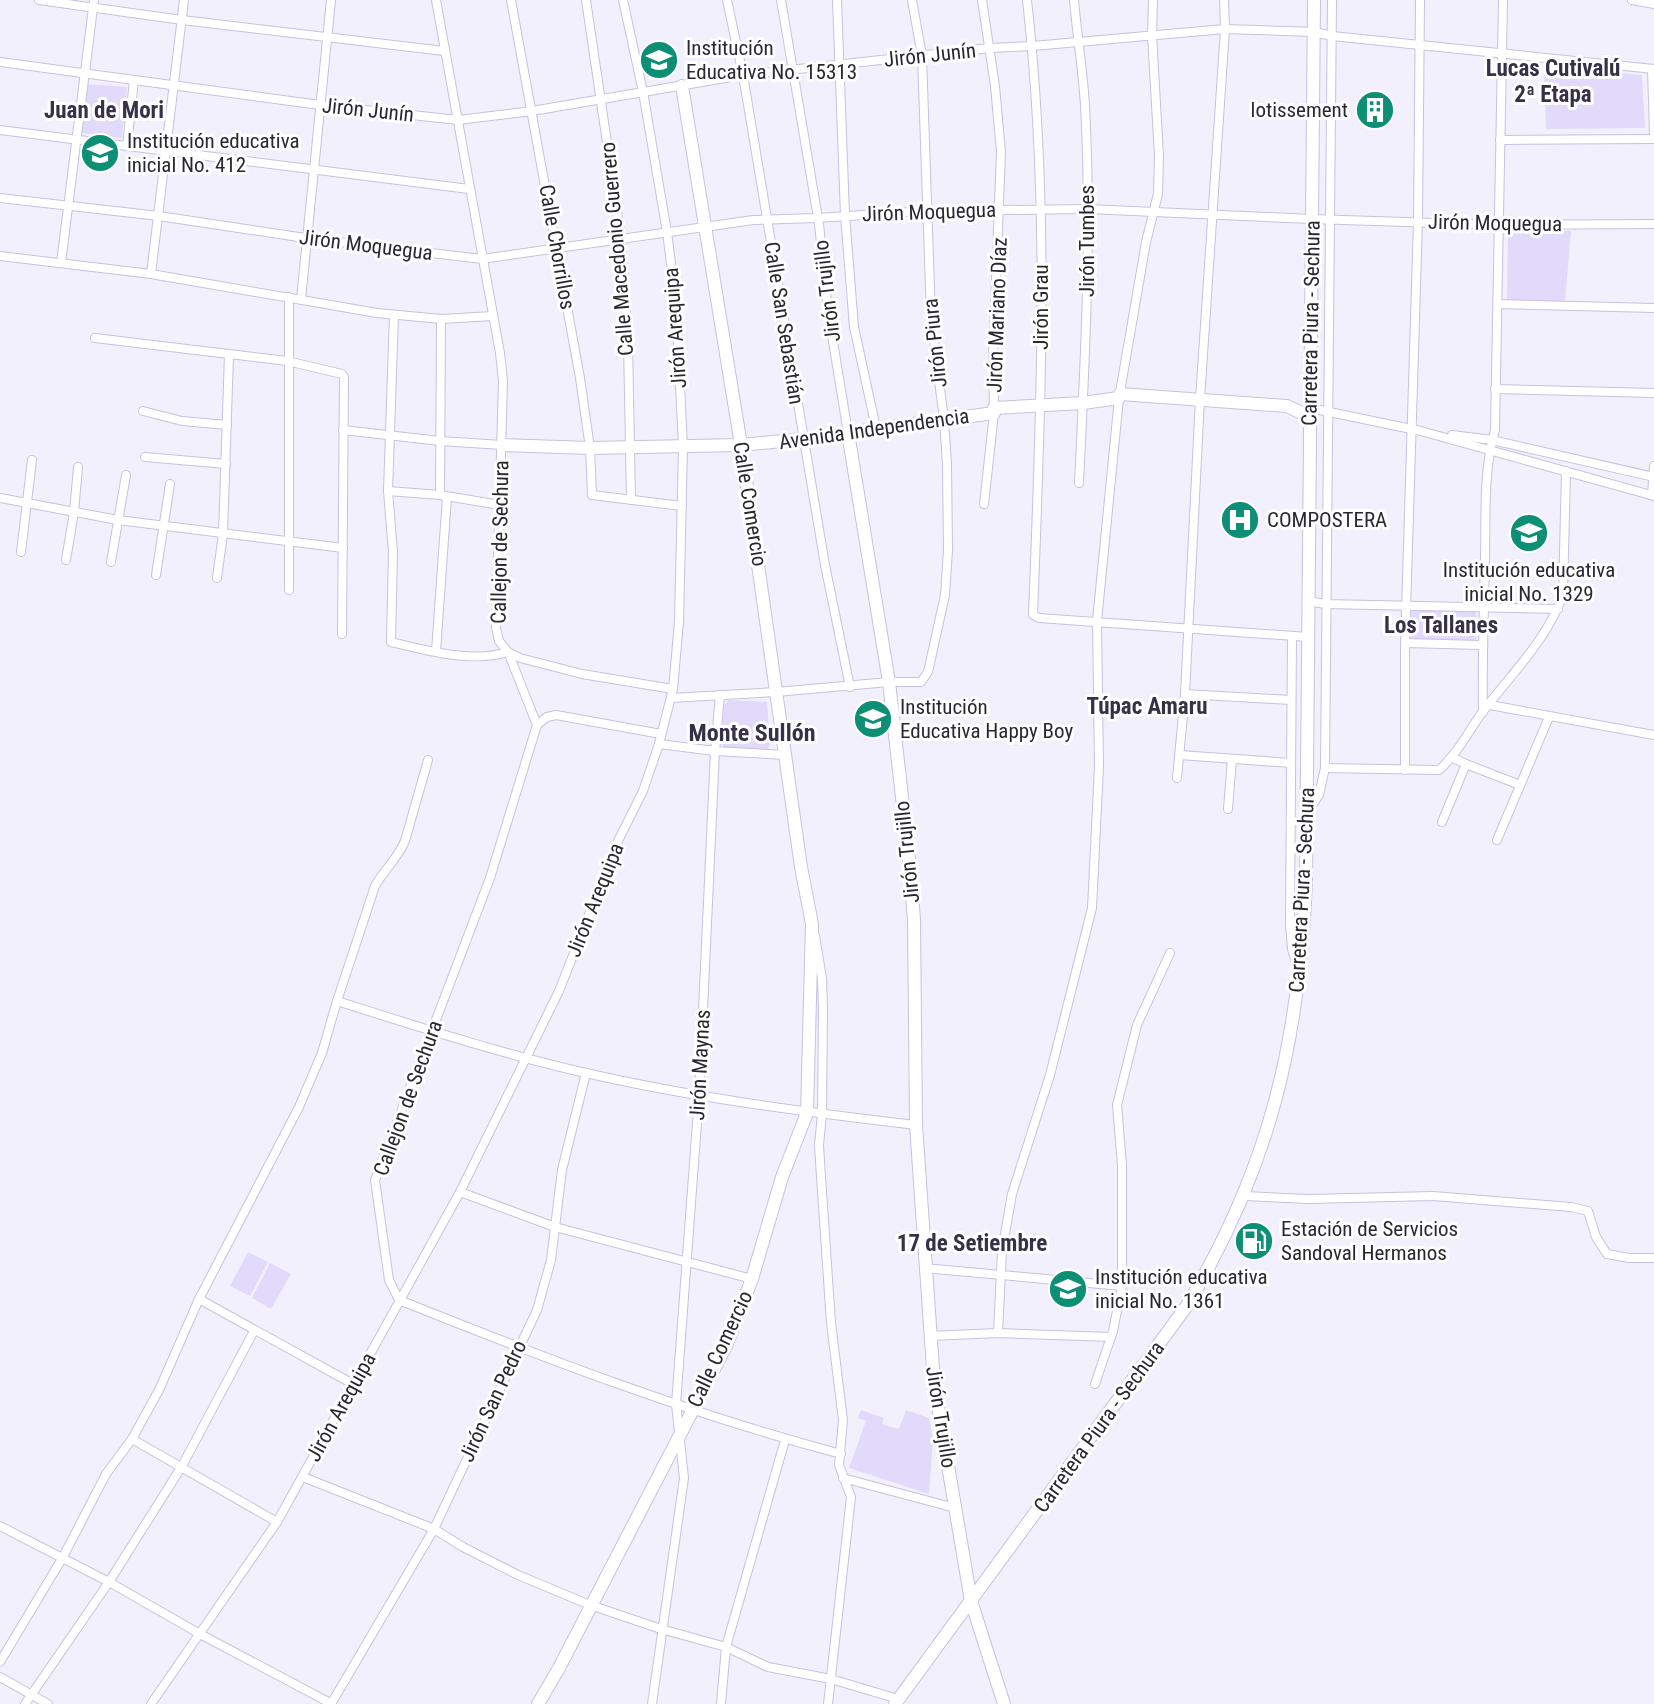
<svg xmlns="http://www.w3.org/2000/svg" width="1654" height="1704" font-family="'Roboto Condensed',sans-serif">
	<rect width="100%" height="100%" fill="#f3f0fd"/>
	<g fill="#e1dafa">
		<polygon points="1544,66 1642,75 1645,128 1546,129"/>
		<polygon points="86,84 127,87 122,138 80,133"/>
		<polygon points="1508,229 1571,231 1565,302 1507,302"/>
		<polygon points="1411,607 1476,609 1476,641 1411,640"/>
		<polygon points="728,700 767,702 770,745 767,750 727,749 721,744 724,706"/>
		<polygon points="248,1252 268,1262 250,1296 230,1286"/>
		<polygon points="270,1263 291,1274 271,1309 252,1298"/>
		<polygon points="861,1410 884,1418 882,1424 899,1429 906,1410 929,1418 933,1439 929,1494 849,1468 866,1421 858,1418"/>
	</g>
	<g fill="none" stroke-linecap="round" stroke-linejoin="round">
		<g stroke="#c8c1e0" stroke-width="10">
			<g id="street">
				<polyline points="39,0 182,20 444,51"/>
				<path d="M 436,0 L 500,353 L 503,381 L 496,628 L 499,641 L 508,652 L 537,725 L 490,878 L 375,1180 L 389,1280 L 399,1300 C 544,1358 690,1414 841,1454"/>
				<polyline points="511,0 580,378 590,448 592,495 682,506"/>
				<polyline points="586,0 621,238 628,342 631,500"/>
				<polyline points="727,0 743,75 825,565 850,687"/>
				<polyline points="781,0 819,224 828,311 848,433"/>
				<polyline points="837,0 845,215 854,327 876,428"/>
				<polyline points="982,0 995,86 1001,152 993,357 994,413 984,504"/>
				<path d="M 1027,0 C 1050,204 1041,410 1033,615 L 1039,618 L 1308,637"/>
				<path d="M 1074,0 C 1077,35 1083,71 1085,106 C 1092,232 1085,358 1079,483"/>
				<polyline points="1632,0 1654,4"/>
				<polyline points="0,62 320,105 458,120 532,111 743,75 990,48 1033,46 1225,29 1314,32 1332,36 1654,69"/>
				<polyline points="1652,69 1654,135"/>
				<polyline points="0,130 469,189"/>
				<polyline points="1500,140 1654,139"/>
				<polyline points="127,146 134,80"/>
				<polyline points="0,198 159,216 305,238 482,259 753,220 817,218 926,211 1088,209 1312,219 1499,225 1654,224"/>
				<polyline points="0,256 151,274 377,313 441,319 493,316"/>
				<polyline points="61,263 94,0"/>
				<polyline points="151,274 184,0"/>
				<polyline points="289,297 289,590"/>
				<polyline points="301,299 331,0"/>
				<polyline points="1498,304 1654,308"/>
				<path d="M 394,315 L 388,491 L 393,552 L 391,642 C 427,651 472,663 508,652 L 520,658 L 582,674 L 673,689"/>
				<polyline points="95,338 287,361 342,374 344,377 342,634"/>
				<polyline points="1495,389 1654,393"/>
				<polyline points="1310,408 1421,431 1654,496"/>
				<polyline points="143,411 182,421 227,425"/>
				<polyline points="343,430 440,441 502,445"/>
				<polyline points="1452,435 1492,440 1654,477"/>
				<polyline points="145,457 226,464"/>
				<polyline points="388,491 440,495 500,505"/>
				<polyline points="440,495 441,319"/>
				<polyline points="1652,495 1654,466"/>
				<polyline points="0,498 118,520 343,548"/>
				<polyline points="21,552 32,460"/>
				<polyline points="66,560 74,512 78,467"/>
				<polyline points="111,562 126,475"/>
				<polyline points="156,575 170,484"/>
				<polyline points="217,578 223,534 229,355"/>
				<polyline points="1308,601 1325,604 1558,609"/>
				<polyline points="1292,636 1290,924 1292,949 1297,965"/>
				<polyline points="1405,643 1481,645"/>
				<polyline points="436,651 447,497"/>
				<polyline points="1185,694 1291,700"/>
				<polyline points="671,698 776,692 889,682 921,682 928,672 945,595 948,550 947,464 944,420 931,317 922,56 912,0"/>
				<polyline points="1490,705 1654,735"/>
				<path d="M 1483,712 C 1482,661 1484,610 1485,559 C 1486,516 1483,472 1495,430 L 1503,0"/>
				<polyline points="537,725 547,717 556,715 661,734"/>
				<polyline points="659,744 715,751 786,755"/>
				<polyline points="1180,755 1291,763"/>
				<polyline points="1466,764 1520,785"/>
				<path d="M 1325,768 L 1439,770 C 1457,754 1467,734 1481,714 C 1510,675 1547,641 1563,594 L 1566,471"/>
				<polyline points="1405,770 1405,643 1418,222 1420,0"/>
				<polyline points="1177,778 1185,694 1200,399 1225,29 1224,0"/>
				<polyline points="1228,809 1232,759"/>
				<polyline points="1307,812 1319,795 1325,768 1332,0"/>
				<polyline points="1442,822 1466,764 1453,758"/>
				<polyline points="1497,840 1549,717"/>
				<polyline points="815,936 822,978 823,1009 822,1114 819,1145 821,1177 831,1323 843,1420 839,1465 851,1497 828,1704"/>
				<path d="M 337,1001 C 419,1027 502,1054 586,1073 C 695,1098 805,1112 916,1125"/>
				<polyline points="460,1192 555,1227 752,1279"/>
				<polyline points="1244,1196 1308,1199 1433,1196 1571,1207 1588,1211 1596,1237 1607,1254 1629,1258 1654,1258"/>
				<polyline points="924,1268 1122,1286"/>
				<polyline points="199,1299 353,1384"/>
				<polyline points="998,1333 1002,1251 1012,1194 1050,1075 1092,908 1099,767 1097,621 1119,398 1146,242 1158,194 1159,156 1152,35 1153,0"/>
				<polyline points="930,1336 998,1333 1111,1337"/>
				<polyline points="1095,1384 1113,1331 1122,1286 1122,1165 1117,1105 1137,1025 1170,953"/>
				<polyline points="132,1439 277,1522"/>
				<polyline points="303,1477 434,1529 463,1547 518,1575 590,1605 661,1629 726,1647 768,1667 831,1679 898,1699"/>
				<polyline points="843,1478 955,1508"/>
				<polyline points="0,1526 109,1582 200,1634 332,1704"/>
				<path d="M 0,1662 L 63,1557 L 106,1474 L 132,1439 L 159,1390 L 199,1299 L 299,1107 L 322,1053 L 337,1001 L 375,886 C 384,870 398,858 405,841 L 428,760"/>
				<polyline points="0,1677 48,1704"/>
				<polyline points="25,1704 109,1582 182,1466 254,1331"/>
				<polyline points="151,1704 277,1522 460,1192 559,991 619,839 643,791 659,744 673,689 679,622 683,447 676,303 667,232 643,92 623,0"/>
				<polyline points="331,1704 434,1529 537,1310 551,1260 562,1170 586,1073"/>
				<polyline points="652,1704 684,1478 676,1404 699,1096 715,751 720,695"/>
				<polyline points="721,1704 726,1647 785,1440"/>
			</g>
		</g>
		<g stroke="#c8c1e0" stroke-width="14">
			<g id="secondary">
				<polyline points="1120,394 1287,406 1310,417"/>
				<polyline points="994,408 1083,403 1119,398"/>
				<polyline points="848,433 889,682 910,868 914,920 916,1125 934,1383 971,1601 1004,1704"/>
				<polyline points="502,445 590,448 741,445 803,439 994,413"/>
				<polyline points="538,1704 559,1668 726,1346 752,1279 782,1177 807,1113 812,924 801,867 741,445 682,86"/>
			</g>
		</g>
		<g stroke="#c8c1e0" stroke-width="14">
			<path id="primary" d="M 895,1704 L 1186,1307 C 1269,1169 1299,1043 1306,883 L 1314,0"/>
		</g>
		<use href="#street" stroke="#fff" stroke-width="8"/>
		<use href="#secondary" stroke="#fff" stroke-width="12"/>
		<use href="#primary" stroke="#fff" stroke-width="12"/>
	</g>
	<defs>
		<g id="school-disc" transform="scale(2.0125)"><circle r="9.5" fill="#0d8f76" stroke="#fff"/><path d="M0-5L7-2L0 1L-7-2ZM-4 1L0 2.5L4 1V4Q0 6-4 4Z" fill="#fff"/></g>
		<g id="building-disc" transform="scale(2.0125)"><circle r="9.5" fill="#0d8f76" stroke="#fff"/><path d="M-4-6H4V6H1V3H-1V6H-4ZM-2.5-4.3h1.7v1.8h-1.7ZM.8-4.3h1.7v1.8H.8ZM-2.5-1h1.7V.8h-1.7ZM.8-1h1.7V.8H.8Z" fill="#fff"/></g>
		<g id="hospital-disc" transform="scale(2.0125)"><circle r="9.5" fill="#0d8f76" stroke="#fff"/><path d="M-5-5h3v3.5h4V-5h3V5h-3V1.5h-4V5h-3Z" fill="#fff"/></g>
		<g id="fuel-disc" transform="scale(2.0125)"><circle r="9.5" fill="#0d8f76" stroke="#fff"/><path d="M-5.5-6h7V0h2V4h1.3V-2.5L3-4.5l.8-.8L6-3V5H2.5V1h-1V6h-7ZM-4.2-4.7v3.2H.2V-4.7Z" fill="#fff"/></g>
	</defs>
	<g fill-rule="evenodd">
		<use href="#school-disc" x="659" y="60"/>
		<use href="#building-disc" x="1375" y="110"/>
		<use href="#school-disc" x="100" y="153"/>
		<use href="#hospital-disc" x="1240" y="520"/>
		<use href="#school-disc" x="1529" y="533"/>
		<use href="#school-disc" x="873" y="719"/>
		<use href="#fuel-disc" x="1254" y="1241"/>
		<use href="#school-disc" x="1068" y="1289"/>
	</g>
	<g text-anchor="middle" stroke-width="6" stroke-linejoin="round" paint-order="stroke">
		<g font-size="21" fill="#292732" stroke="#fff" text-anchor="start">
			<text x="686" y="55">Institución<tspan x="686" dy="24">Educativa No. 15313</tspan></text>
			<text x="1348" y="117" text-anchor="end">lotissement</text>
			<text x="127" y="148">Institución educativa<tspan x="127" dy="24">inicial No. 412</tspan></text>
			<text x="1267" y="527">COMPOSTERA</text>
			<text x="1529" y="577" text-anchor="middle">Institución educativa<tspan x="1529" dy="24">inicial No. 1329</tspan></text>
			<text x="900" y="714">Institución<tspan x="900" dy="24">Educativa Happy Boy</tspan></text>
			<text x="1281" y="1236">Estación de Servicios<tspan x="1281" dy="24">Sandoval Hermanos</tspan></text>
			<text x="1095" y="1284">Institución educativa<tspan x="1095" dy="24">inicial No. 1361</tspan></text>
		</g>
		<g font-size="21" fill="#292732" stroke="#fff">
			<text transform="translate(930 55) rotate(-6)" y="7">Jirón Junín</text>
			<text transform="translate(368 110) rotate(6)" y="7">Jirón Junín</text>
			<text transform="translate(929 212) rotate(-2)" y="7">Jirón Moquegua</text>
			<text transform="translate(1495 223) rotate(1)" y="7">Jirón Moquegua</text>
			<text transform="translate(1087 241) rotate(-90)" y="7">Jirón Tumbes</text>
			<text transform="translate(366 245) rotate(7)" y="7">Jirón Moquegua</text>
			<text transform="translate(557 247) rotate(80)" y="7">Calle Chorrillos</text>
			<text transform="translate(617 249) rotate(-95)" y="7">Calle Macedonio Guerrero</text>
			<text transform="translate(827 291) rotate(-97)" y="7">Jirón Trujillo</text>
			<text transform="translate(1041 307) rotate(-90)" y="7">Jirón Grau</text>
			<text transform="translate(997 315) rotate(-88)" y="7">Jirón Mariano Díaz</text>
			<text transform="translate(784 323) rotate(81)" y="7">Calle San Sebastián</text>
			<text transform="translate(1311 323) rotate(-89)" y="7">Carretera Piura - Sechura</text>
			<text transform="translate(675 328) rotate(-94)" y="7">Jirón Arequipa</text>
			<text transform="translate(935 343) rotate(-96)" y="7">Jirón Piura</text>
			<text transform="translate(874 429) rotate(-8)" y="7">Avenida Independencia</text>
			<text transform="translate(750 504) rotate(81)" y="7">Calle Comercio</text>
			<text transform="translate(500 542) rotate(-89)" y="7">Callejon de Sechura</text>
			<text transform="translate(907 852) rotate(-96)" y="7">Jirón Trujillo</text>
			<text transform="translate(1302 890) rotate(-87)" y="7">Carretera Piura - Sechura</text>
			<text transform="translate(595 900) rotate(-68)" y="7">Jirón Arequipa</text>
			<text transform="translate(700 1065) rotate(-87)" y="7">Jirón Maynas</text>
			<text transform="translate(408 1098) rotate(-70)" y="7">Callejon de Sechura</text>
			<text transform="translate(720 1349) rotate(-65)" y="7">Calle Comercio</text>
			<text transform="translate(493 1401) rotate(-65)" y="7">Jirón San Pedro</text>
			<text transform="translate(341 1407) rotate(-61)" y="7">Jirón Arequipa</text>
			<text transform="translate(941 1417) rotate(81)" y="7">Jirón Trujillo</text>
			<text transform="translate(1099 1427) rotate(-54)" y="7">Carretera Piura - Sechura</text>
		</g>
		<g font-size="23" font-weight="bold" fill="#363048" stroke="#fff">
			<text x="1553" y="76">Lucas Cutivalú<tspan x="1553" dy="26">2ª Etapa</tspan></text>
			<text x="104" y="118">Juan de Mori</text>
			<text x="1441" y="633">Los Tallanes</text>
			<text x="1147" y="714">Túpac Amaru</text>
			<text x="972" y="1251">17 de Setiembre</text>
		</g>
		<g font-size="24" font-weight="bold" fill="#363048" stroke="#fff">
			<text x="752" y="741">Monte Sullón</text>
		</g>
	</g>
</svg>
